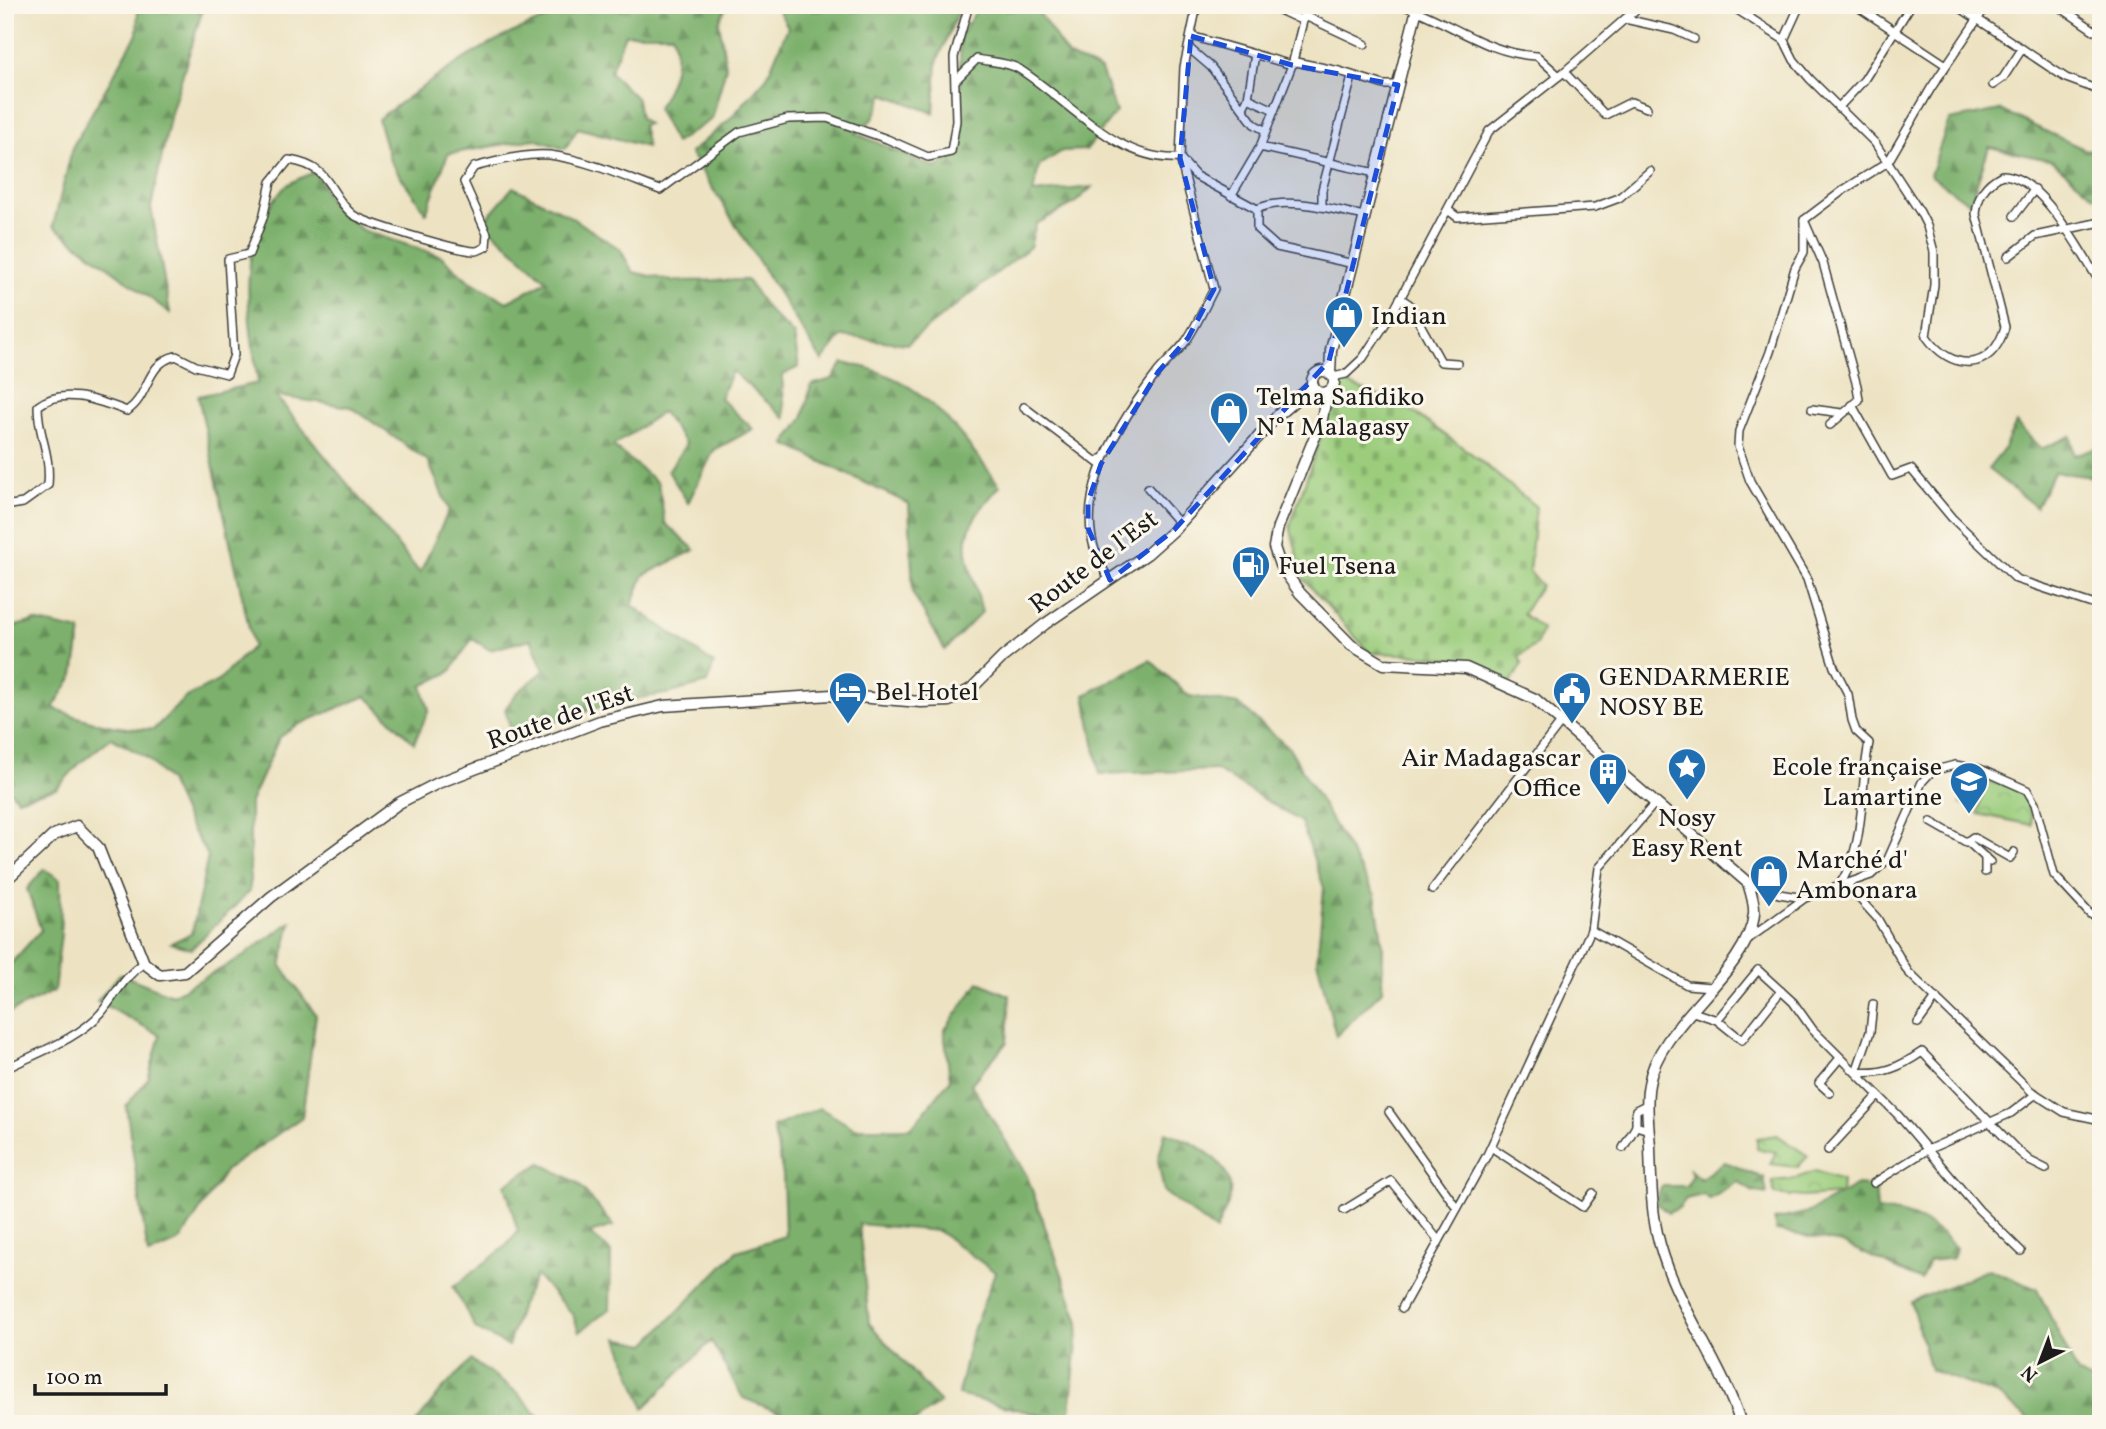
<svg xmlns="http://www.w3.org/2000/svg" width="2106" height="1429" font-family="Vollkorn,serif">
	<defs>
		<pattern id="forest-firs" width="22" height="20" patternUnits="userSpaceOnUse" patternTransform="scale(1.75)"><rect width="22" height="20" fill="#7cb06c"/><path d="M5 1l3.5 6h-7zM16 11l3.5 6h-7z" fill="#658e58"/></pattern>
		<pattern id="cemetery-stones" width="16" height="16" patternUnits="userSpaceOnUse" patternTransform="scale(1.75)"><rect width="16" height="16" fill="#9bcd7d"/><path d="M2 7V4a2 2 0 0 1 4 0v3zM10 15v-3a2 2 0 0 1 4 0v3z" fill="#85af6b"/></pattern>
		<pattern id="park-crowns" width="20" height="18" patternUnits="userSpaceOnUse" patternTransform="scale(1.75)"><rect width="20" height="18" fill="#9bcd7d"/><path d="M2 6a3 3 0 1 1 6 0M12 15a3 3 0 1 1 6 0" fill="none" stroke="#85af6b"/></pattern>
	</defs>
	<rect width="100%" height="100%" fill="#fbf7ec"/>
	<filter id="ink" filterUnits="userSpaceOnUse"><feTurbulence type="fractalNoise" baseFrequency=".0143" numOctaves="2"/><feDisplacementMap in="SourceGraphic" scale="14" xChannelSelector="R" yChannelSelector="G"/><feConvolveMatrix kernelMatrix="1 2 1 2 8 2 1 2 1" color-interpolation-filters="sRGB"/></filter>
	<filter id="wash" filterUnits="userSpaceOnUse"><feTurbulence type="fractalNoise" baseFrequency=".00686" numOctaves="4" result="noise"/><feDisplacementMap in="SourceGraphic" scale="28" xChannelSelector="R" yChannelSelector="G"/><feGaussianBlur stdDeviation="1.57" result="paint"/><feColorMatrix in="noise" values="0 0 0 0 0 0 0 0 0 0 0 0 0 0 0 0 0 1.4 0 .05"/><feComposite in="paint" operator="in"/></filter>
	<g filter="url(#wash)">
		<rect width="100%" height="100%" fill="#ede3c3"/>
		<g fill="url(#forest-firs)" stroke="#4c6644" stroke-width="2" fill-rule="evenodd">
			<polygon points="138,5 204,5 171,113 151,207 170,313 53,226 73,146 137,34"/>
			<path d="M 571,5 L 727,5 L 719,22 L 726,67 L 712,119 L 675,143 L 657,108 C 672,85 681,60 672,34 L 625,34 L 610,72 L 637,99 L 640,118 L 648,124 L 642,125 L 647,147 L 578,128 L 565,149 L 534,139 L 448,154 L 426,213 L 390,161 L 378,119 C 445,70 492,34 572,10 Z"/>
			<polygon points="775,5 961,5 937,62 934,113 884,94 873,119 855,133 936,168 957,153 961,124 960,36 980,5 1034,5 1068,56 1101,70 1116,112 1086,150 1062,151 1039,166 1033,193 1092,187 1075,203 1036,224 1030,247 907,344 842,336 822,361 690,153 729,120 767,77 788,27"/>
			<polygon points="2000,110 2086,150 2101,147 2101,194 2094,196 2053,161 1989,147 1970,204 1930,175 1949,120"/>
			<path d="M 317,171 L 329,201 L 362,230 L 441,256 L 467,279 L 507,302 L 547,281 L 483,222 L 513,187 L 566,214 L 620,249 L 633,272 L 672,281 L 747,280 L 768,310 L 794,335 L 799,367 L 782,375 L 785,418 L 732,371 L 720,398 L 753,429 L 714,450 L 688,503 L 668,471 L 686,444 L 662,412 L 613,446 L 658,483 L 665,523 L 695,550 L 644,575 L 632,605 L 714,664 L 707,683 L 671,693 L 616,702 L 512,735 L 505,709 L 517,693 L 544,671 L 531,639 L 490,650 L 472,639 L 450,672 L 422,686 L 429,710 L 414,743 L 366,696 L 295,726 L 279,738 L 250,802 L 250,891 L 191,949 L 171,943 L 192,933 L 208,856 L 189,825 L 169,781 L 147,758 L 111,738 L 79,764 L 57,788 L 17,799 L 5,784 L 5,629 L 34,621 L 81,631 L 74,675 L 53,708 C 85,721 120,731 154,729 L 185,698 L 218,681 L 253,646 L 198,396 L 258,383 C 249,317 233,242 284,188 C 291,180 307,176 317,171 ZM 276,396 L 351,407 L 428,461 L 449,510 L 420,573 Z"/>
			<path d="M 843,363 C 921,373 956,428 1000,486 C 951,540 966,546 982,612 L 945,650 L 913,594 L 909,504 L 785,444 L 803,418 L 811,385 L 832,379 Z"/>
			<polygon points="2016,423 2041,449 2071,436 2074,455 2101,447 2101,478 2054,472 2036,507 1988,469 2002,452"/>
			<polygon points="1150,660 1189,696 1238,704 1290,749 1375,895 1383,946 1382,991 1336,1036 1317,960 1324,888 1301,822 1216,770 1100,774 1085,695"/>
			<polygon points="44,869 60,879 61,934 54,991 5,1015 5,970 41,930 27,889"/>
			<polygon points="291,922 281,966 316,1015 302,1117 226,1170 180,1241 148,1255 126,1106 148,1079 160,1035 97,1001 120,974 172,995 234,962"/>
			<polygon points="979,982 1010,996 1007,1042 971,1084 1027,1176 1079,1322 1069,1422 958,1395 971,1336 995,1272 938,1231 859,1224 869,1323 940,1403 911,1424 808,1424 743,1398 711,1341 644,1408 618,1338 646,1344 737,1251 785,1236 783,1175 773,1127 820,1108 854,1128 911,1128 950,1080 944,1031"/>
			<path d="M 1165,1132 C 1191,1140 1234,1161 1230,1195 C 1229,1207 1220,1220 1216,1231 L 1164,1192 L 1158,1160 Z"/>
			<path d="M 1724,1162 C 1738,1165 1748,1175 1764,1177 L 1767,1194 L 1752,1191 L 1738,1182 L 1710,1199 L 1703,1195 L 1686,1199 L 1679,1208 L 1668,1213 L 1655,1202 L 1662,1186 L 1687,1186 L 1692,1176 L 1690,1170 L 1700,1179 Z"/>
			<polygon points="541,1163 578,1183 614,1226 590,1233 611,1252 610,1309 579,1332 573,1315 536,1275 521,1305 508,1346 476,1329 453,1287 504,1248 518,1232 505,1185"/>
			<path d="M 1857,1185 L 1875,1187 L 1877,1210 C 1912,1213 1932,1222 1956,1248 L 1953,1258 L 1929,1261 L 1921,1280 L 1842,1243 L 1776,1231 L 1774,1220 L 1809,1212 Z"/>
			<polygon points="1989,1269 2037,1289 2078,1374 2101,1386 2101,1424 2035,1424 1998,1395 1930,1370 1911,1302"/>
			<polygon points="471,1360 518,1393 545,1424 415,1424 441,1391"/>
		</g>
		<path fill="url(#cemetery-stones)" stroke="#5c744c" stroke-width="2" d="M 1340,381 L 1406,407 L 1472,454 L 1536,507 L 1529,571 L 1541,585 L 1523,614 L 1542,629 L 1537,644 L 1519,657 L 1522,664 L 1510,684 C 1459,653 1427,655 1370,653 L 1304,580 L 1290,526 Z"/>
		<g fill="url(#park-crowns)" stroke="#5c744c" stroke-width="2">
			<polygon points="1966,778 1981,781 1975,807 1960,804"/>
			<path d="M 1985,781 C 2020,789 2028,787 2032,825 L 1978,814 Z"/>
			<polygon points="1777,1135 1808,1156 1798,1167 1770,1164 1776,1152 1757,1149 1757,1138"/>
			<polygon points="1815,1171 1842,1180 1841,1194 1803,1197 1774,1194 1772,1181 1794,1179"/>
		</g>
	</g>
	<g filter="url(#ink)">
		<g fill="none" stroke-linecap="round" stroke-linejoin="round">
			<g stroke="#3b3a35" stroke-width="10">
				<g id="minor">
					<path d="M 1401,5 C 1448,20 1486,54 1537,56 L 1559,76"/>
					<path d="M 1730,5 L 1784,40 L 1794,60 L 1810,79 L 1875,143 L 1920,212 L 1927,226 L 1934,252 L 1934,285 L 1926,336 C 1951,372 1992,373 2005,327 L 1976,214 C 1978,195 1985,184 2002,175 C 2042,175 2080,252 2101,284"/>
					<polyline points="1855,5 1946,65"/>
					<polyline points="1956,5 2066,78 2101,91"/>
					<polyline points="2057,5 2101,35"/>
					<polyline points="1273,7 1301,20"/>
					<polyline points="1303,15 1365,44"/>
					<polyline points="1625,19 1674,30 1694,39"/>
					<polyline points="1191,36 1292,65 1296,62 1339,71 1384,85 1398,85"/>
					<polyline points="1784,40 1800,5"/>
					<polyline points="1190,49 1211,67 1254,124 1266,131"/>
					<polyline points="1564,72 1605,115 1631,102 1647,108"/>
					<path d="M 957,79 L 977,59 C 990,62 1008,62 1019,69 C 1070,101 1116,162 1180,158 L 1196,176 L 1257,209 C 1288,195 1333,210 1365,216"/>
					<polyline points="1993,85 2003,78 2022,49"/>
					<polyline points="1248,98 1274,110"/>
					<polyline points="1243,108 1248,98 1255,54"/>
					<polyline points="1838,108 1864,80 1911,5"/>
					<polyline points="1260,147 1292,65 1307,5"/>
					<polyline points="1231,196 1260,147 1375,173"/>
					<polyline points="1322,207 1322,190 1352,77"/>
					<polyline points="1257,209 1257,229 1277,247 1354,264"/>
					<polyline points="1446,213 1448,210 1457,217 1595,207 1619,198 1650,171"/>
					<polyline points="2014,216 2035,189"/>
					<path d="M 1804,220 L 1804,252 L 1795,268 L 1770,352 L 1739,431 L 1738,446 L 1750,481 L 1807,579 L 1834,667 L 1848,694 L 1852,720 L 1856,731 L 1869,743 C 1859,791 1867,846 1838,887"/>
					<polyline points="2008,257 2035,236 2101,222"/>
					<polyline points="1400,298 1409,304 1441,362 1457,363"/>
					<polyline points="1333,377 1346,374 1363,358 1393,312 1489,131 1564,72 1641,5"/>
					<polyline points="1852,405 1892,476 1911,469 1952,518 2016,579 2101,607"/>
					<polyline points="1024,407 1098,463 1101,459"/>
					<polyline points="1812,409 1842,413"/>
					<polyline points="1830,425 1859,400 1857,386 1823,263 1804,220 1845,189 1888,162 1931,88 1987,5"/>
					<polyline points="1148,488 1180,524"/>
					<path d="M 5,506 L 23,503 L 48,485 C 51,452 38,436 38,406 C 63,386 99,401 127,411 C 150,396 145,363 176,356 L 196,366 L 227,374 L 234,355 L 228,259 L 249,254 L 263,218 L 271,182 L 289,160 C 333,167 326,191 352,214 C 361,222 462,252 476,251 C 478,251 485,247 486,247 L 487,234 L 464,182 L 474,167 C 498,161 525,153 550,155 C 587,160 625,177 660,190 L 739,132 L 788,119 L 827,118 L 887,139 L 928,157 L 951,152 L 956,121 L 954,57 L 969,5"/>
					<path d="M 1110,580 C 1061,512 1113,431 1157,373 C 1166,362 1177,353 1186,341 C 1197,325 1205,306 1214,289 L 1180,158 L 1184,67 L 1197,5"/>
					<polyline points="1931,822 1966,842 1973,837 2010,858 2014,852"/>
					<polyline points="1967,841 1990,862"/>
					<polyline points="1985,857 1985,872"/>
					<polyline points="1748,883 1779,894 1804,898"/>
					<polyline points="1847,885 1877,918 1908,972 2031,1091 2064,1112 2101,1120"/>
					<polyline points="1432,890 1562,721"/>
					<polyline points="1591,930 1687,985 1711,987"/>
					<polyline points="1747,940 1805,898 1871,875 1888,859 1922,782 1932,771 1955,765 1980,769 2027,790 2035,804 2054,875 2090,914 2101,918"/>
					<path d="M 1873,1004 L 1870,1032 L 1856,1072 C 1883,1075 1900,1067 1922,1052 L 2015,1148 L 2030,1161 L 2046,1169"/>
					<polyline points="1693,1012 1717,1020 1758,970 1793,1002 1813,1030 1898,1115 1979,1210 2021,1251"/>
					<polyline points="1717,1020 1742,1040 1781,991"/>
					<polyline points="1918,1023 1936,998"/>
					<path d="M 5,1069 C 36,1053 77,1040 101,1013 C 116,995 124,976 144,963"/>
					<polyline points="1830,1093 1819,1083 1840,1058"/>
					<polyline points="1648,1104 1636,1110 1636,1126 1649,1130"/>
					<polyline points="1389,1112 1457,1208"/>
					<polyline points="1491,1147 1583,1207 1593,1193"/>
					<polyline points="1623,1148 1636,1126"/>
					<polyline points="1828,1150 1878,1096"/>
					<polyline points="1874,1183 1927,1150 2011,1113 2036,1094"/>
					<polyline points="1344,1210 1391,1181 1439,1241"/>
					<polyline points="1402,1308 1487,1155 1591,930 1599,868 1656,802"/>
				</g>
			</g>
			<g stroke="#3b3a35" stroke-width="13">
				<g id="secondary">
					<circle cx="1323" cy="382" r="11"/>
					<polyline points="1330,374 1331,350 1418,5"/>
					<path d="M 1327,392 L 1322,419 L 1278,527 L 1274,547 L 1280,565 L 1300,593 L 1351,645 L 1383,664 L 1466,668 L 1535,699 L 1748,883 C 1751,893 1755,904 1754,914 C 1748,974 1658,1023 1649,1084 C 1645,1104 1649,1128 1650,1148 C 1651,1177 1651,1206 1657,1233 C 1672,1301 1720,1358 1741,1424"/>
					<polyline points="5,881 54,835 77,826 98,847 144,963 160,975 185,972 271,897 399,803 438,783 600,721 663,706 832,695 921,702 949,701 971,689 1003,657 1045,624 1147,554 1174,530 1279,414 1313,385"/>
				</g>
			</g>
			<use href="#minor" stroke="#fff" stroke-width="7"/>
			<use href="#secondary" stroke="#fff" stroke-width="10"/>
		</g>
	</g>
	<path fill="#1d4ed8" fill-opacity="0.2" stroke="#1d4ed8" stroke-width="5" stroke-dasharray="14 9" stroke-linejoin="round" d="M 1191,36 L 1292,65 L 1398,85 L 1329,361 L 1174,530 L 1110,580 L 1088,528 L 1088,502 L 1101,464 L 1158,372 L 1188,338 L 1214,289 L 1180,158 Z"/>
	<defs>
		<g id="shop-pin" transform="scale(2.0125)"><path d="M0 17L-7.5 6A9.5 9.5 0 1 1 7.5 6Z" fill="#1f6fb2" stroke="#fbf7ec"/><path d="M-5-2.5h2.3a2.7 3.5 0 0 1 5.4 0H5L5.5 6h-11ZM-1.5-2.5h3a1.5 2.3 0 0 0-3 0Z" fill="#fff"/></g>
		<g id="fuel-pin" transform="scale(2.0125)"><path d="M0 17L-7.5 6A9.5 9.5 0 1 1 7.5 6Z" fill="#1f6fb2" stroke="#fbf7ec"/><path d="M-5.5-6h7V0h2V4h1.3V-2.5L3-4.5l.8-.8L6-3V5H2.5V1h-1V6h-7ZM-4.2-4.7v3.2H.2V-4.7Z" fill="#fff"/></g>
		<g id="hotel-pin" transform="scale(2.0125)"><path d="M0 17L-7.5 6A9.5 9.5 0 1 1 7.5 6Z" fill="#1f6fb2" stroke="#fbf7ec"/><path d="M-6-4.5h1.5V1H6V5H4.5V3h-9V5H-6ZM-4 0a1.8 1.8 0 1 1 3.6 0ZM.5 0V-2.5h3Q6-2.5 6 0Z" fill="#fff"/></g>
		<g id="civic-pin" transform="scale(2.0125)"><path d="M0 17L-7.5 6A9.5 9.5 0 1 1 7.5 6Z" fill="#1f6fb2" stroke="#fbf7ec"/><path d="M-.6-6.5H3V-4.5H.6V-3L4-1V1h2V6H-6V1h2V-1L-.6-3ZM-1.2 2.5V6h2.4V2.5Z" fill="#fff"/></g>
		<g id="sight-pin" transform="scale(2.0125)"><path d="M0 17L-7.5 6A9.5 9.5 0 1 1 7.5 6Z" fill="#1f6fb2" stroke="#fbf7ec"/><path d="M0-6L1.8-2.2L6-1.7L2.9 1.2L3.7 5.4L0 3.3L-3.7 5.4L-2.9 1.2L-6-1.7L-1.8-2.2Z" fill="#fff"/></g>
		<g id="building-pin" transform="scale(2.0125)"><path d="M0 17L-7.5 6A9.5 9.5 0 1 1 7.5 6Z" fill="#1f6fb2" stroke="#fbf7ec"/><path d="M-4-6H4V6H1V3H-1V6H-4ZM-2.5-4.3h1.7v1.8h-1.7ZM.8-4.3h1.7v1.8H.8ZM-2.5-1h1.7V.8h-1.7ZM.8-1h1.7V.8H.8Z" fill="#fff"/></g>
		<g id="school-pin" transform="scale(2.0125)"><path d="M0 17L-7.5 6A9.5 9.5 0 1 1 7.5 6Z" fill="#1f6fb2" stroke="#fbf7ec"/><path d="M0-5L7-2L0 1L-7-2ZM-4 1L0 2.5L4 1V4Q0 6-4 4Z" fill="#fff"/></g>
	</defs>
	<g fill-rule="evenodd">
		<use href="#shop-pin" x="1344" y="315"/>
		<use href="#shop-pin" x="1229" y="411"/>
		<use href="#fuel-pin" x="1251" y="565"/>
		<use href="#hotel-pin" x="848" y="691"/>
		<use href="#civic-pin" x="1572" y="691"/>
		<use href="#sight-pin" x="1687" y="767"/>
		<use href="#building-pin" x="1608" y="772"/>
		<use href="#school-pin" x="1969" y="781"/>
		<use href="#shop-pin" x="1769" y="874"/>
	</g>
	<g text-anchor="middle" stroke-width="6" stroke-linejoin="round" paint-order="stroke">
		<g font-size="26" fill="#1c1c1c" stroke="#fbf7ec" text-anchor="start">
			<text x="1371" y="324">Indian</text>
			<text x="1256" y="405">Telma Safidiko<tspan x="1256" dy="30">N°1 Malagasy</tspan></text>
			<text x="1278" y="574">Fuel Tsena</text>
			<text x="1599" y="685">GENDARMERIE<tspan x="1599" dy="30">NOSY BE</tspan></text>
			<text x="875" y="700">Bel Hotel</text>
			<text x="1581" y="766" text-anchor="end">Air Madagascar<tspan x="1581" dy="30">Office</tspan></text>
			<text x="1942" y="775" text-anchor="end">Ecole française<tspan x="1942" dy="30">Lamartine</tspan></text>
			<text x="1687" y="826" text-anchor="middle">Nosy<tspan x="1687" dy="30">Easy Rent</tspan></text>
			<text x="1796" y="868">Marché d'<tspan x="1796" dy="30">Ambonara</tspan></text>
		</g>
		<g font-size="26" fill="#1c1c1c" stroke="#fbf7ec">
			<text transform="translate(1093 561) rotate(-37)" y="9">Route de l'Est</text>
			<text transform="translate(560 716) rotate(-19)" y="9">Route de l'Est</text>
		</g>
	</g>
	<rect width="2106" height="1429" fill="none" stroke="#fbf7ec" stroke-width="28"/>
	<g transform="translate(2040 1362) rotate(222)" stroke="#fbf7ec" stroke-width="5" paint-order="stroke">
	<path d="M0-5L12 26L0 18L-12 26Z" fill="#1c1c1c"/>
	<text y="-10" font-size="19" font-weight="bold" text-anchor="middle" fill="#1c1c1c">N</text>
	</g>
	<path d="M35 1384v10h131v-10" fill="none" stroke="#1c1c1c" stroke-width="3.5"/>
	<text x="46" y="1384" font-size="21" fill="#1c1c1c" stroke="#fbf7ec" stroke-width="5" paint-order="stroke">100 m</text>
</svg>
